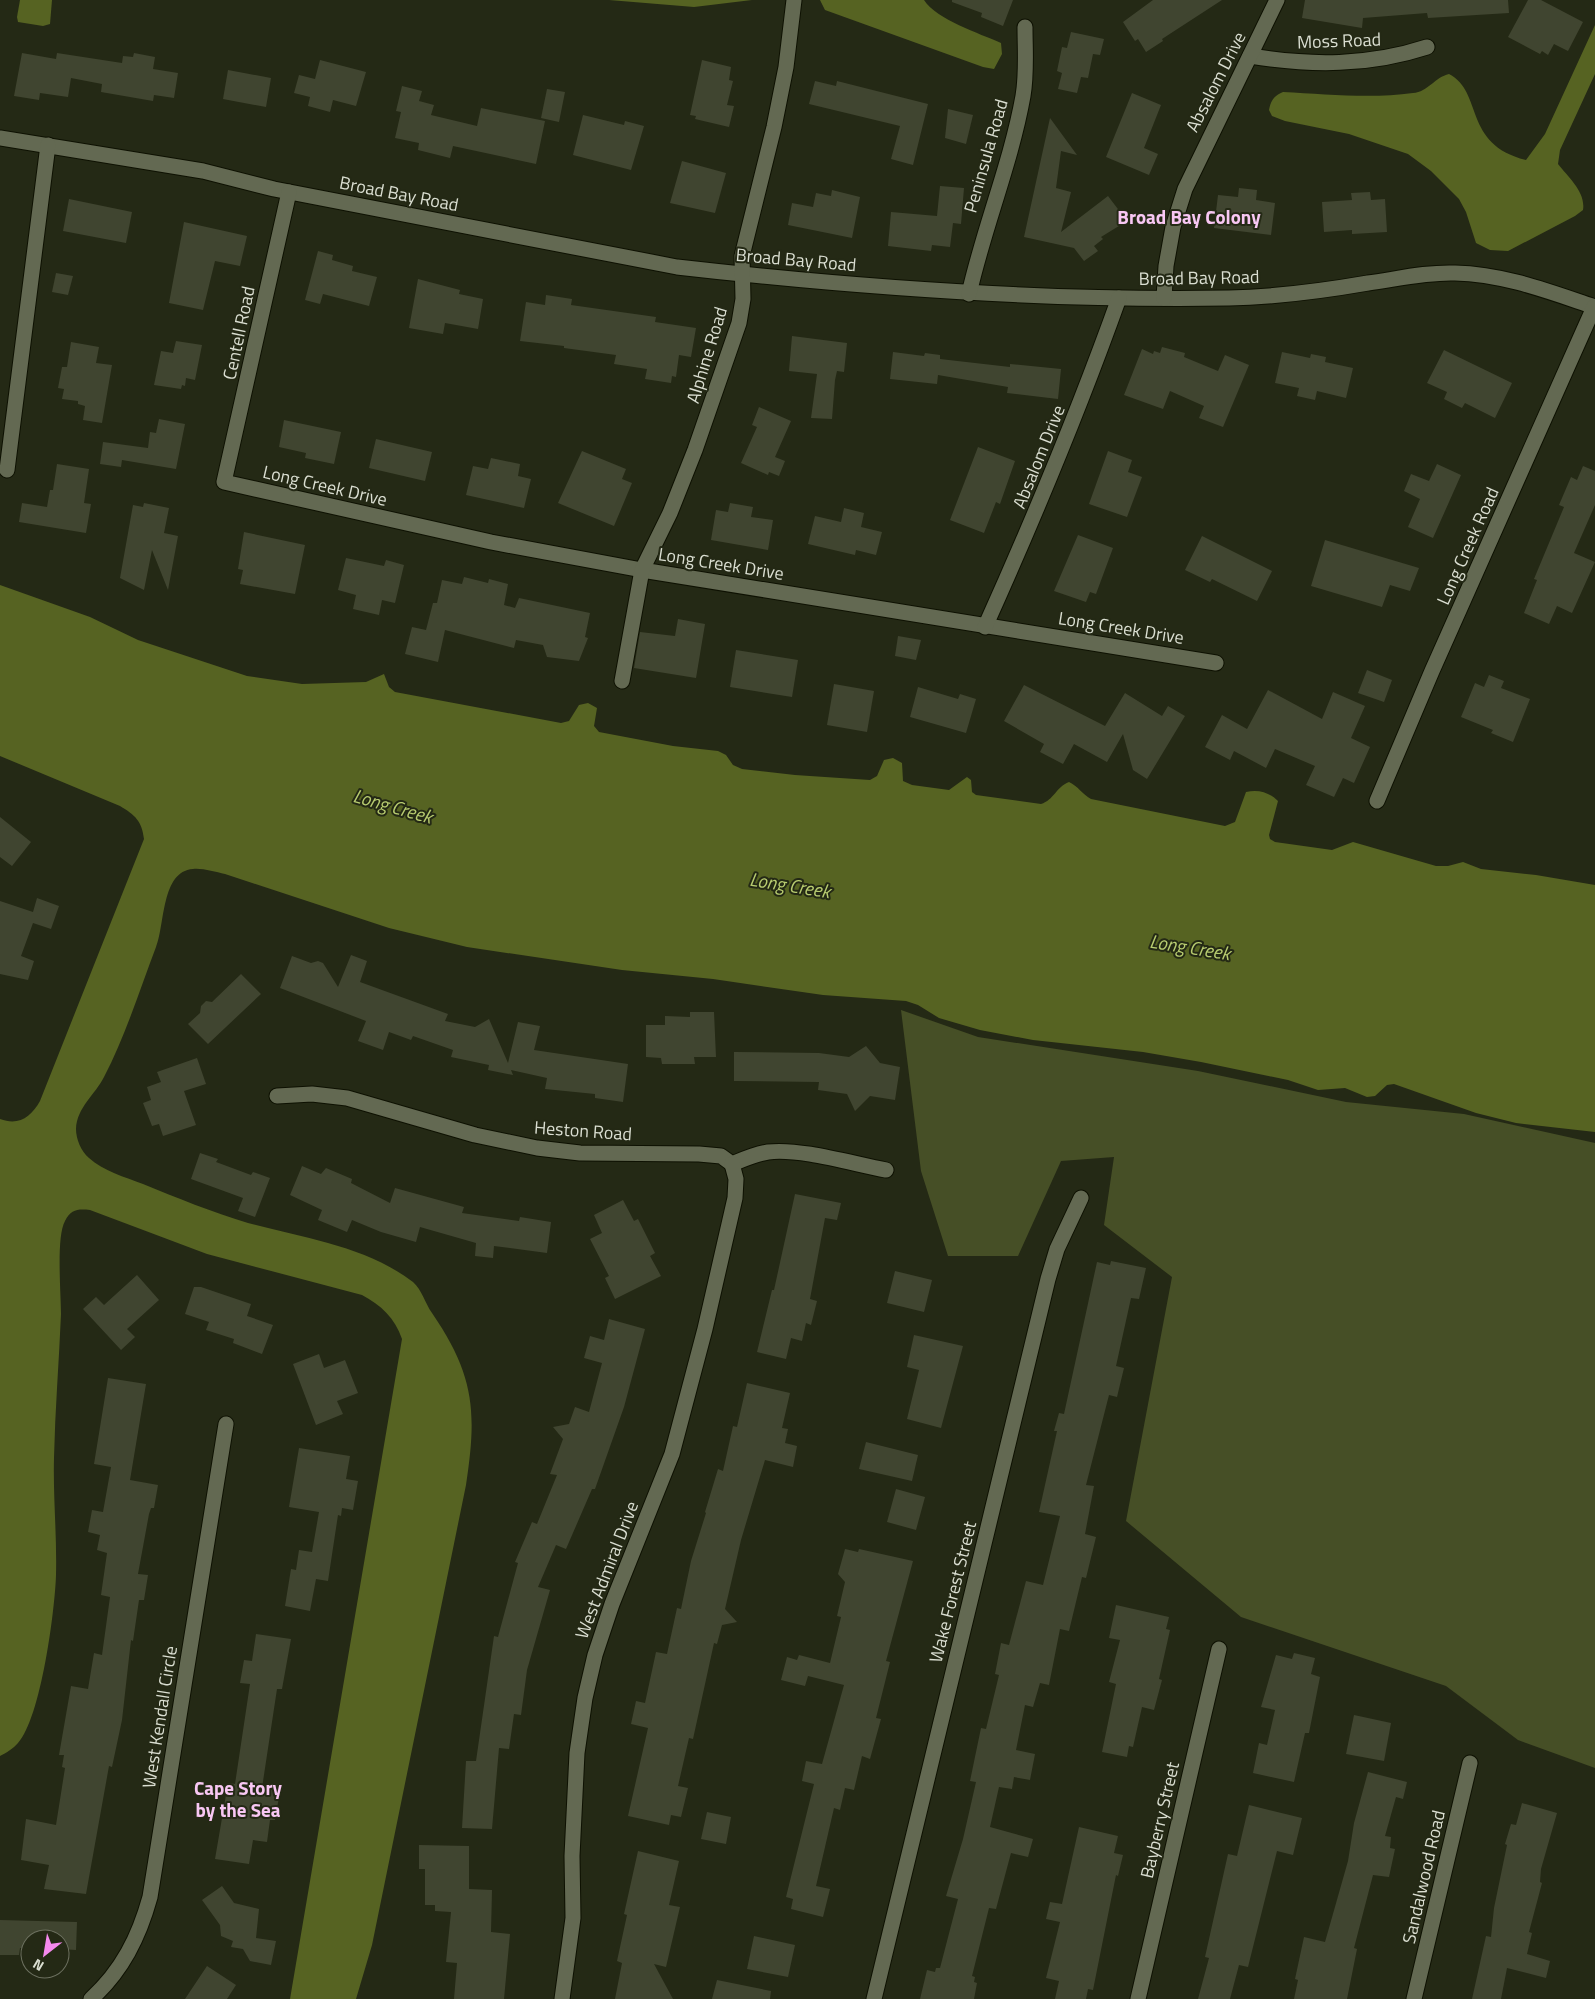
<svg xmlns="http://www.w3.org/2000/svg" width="1595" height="1999" font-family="'Titillium Web',sans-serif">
	<rect width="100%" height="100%" fill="#242915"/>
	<polygon fill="#464f26" points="901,1010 978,1037 1198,1071 1346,1102 1464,1114 1595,1143 1595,1768 1518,1740 1446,1686 1241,1617 1126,1521 1172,1277 1104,1225 1114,1157 1061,1161 1018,1256 948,1256 921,1171"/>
	<g fill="#566322">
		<polygon points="20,0 52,0 50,24 43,26 18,22 17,17"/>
		<polygon points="609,0 752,0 694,7"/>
		<path d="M 820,0 L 924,0 C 937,20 979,33 1001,43 L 1002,54 L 994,69 L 983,67 L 825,10 Z"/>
		<path d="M 1595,25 L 1595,74 L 1560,150 L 1558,164 C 1568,177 1586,192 1583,210 L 1575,216 L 1508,251 L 1490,250 L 1476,243 L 1466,212 L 1459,199 L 1431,171 L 1408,154 L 1349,134 L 1285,121 L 1272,116 L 1269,110 C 1271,100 1274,96 1283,92 C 1325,94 1371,99 1413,93 C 1428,92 1435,77 1449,74 C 1484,92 1462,144 1526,160 L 1545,134 Z"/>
		<path d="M 0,585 L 90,617 L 138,640 L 247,676 L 302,684 L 366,682 L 384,674 L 389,687 L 395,692 L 561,723 L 569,721 L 579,705 L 588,703 L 597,708 L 594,726 L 599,732 L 673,746 L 718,751 L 726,755 L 733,765 L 742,769 L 795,775 L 870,780 L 877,776 L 884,760 L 893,758 L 902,763 L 903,781 L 912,785 L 949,790 L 967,777 L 971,780 L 972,792 L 976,795 L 1041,804 C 1054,800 1056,787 1069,782 C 1078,786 1082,794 1091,799 L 1225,826 L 1235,822 L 1246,792 C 1258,789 1269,792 1278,801 L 1269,835 L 1270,839 L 1275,842 L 1332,850 L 1353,842 L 1436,866 L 1448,866 L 1463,862 L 1481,869 L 1536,875 L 1595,885 L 1595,1132 L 1516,1123 L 1476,1113 L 1394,1084 L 1387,1085 L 1375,1096 L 1367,1097 L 1345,1088 L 1318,1090 L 1288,1080 L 1201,1062 L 1143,1052 L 1033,1040 L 980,1030 L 939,1018 L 918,1005 L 906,1001 L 823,995 L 713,979 L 622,970 L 467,947 L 389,928 L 225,874 C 215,872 203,868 193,869 C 161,871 165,926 156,947 C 140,989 125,1037 104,1077 C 95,1095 77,1107 76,1129 C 76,1139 81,1151 89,1158 C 103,1171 125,1177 143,1184 C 177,1198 212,1212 248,1223 C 303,1238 366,1246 413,1282 C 422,1290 425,1303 432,1313 C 475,1376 477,1412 466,1485 L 372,1945 L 356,1999 L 290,1999 L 402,1339 C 395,1318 381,1305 362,1295 L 207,1254 L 90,1210 C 78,1209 71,1209 65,1221 C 56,1237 61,1293 61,1314 C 59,1362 55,1410 54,1458 C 53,1497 57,1536 56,1575 C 55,1610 41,1718 18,1743 C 14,1748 6,1753 0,1756 L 0,1119 C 19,1126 31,1117 40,1101 L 144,839 C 142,821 135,815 120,806 L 0,756 Z"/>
	</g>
	<g fill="#404530">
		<polygon points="952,0 1013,0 1003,26 981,17 982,13 952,2"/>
		<polygon points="1153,0 1222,0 1162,39 1163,41 1146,52 1138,39 1135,41 1123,22"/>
		<polygon points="1305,0 1508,0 1509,13 1428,18 1427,13 1363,18 1362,28 1302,18"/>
		<polygon points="1528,0 1541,0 1583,22 1568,51 1554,44 1548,55 1542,51 1540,54 1508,37"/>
		<polygon points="1071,32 1104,39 1100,55 1093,54 1088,78 1081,77 1077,93 1058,89 1062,73 1057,71 1062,47 1067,48"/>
		<polygon points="22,53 56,59 57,53 122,63 123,56 133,57 134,53 155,57 153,69 178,73 174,98 154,95 153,101 101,92 102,84 71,78 68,97 40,93 39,100 14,96"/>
		<polygon points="320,60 366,72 356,106 333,100 330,112 308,106 310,97 294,93 299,75 315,79"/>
		<polygon points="702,60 731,67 729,80 733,81 727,105 734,106 729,127 695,119 696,116 690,115"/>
		<polygon points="228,70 271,78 266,107 223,99"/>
		<polygon points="815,81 836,86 837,81 928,104 913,165 891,159 900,126 809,104"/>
		<polygon points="402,86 422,91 419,101 434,105 431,115 477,126 481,108 545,121 536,164 453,146 450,158 418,150 419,143 395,138 401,112 396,111"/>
		<polygon points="547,89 565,92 559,122 541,118"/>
		<polygon points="1132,93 1161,105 1144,148 1158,154 1149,175 1106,157"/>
		<polygon points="948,109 973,115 966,144 945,138"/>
		<polygon points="583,115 624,125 625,121 644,126 631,170 573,155"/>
		<polygon points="1050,118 1077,155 1061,151 1056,188 1071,192 1061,232 1108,196 1127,221 1101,237 1103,239 1094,246 1098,251 1084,261 1074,248 1024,237"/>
		<polygon points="682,161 726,173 715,213 670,203"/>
		<polygon points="940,186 964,188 961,224 953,223 950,247 932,245 931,251 888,246 891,212 937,216"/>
		<polygon points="1239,188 1257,190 1256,200 1275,203 1271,235 1214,228 1218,195 1238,197"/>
		<polygon points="832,190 860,197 852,238 788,225 792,203 813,207 816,193 831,196"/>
		<polygon points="1370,192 1371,200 1385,199 1387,232 1352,234 1352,230 1324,232 1322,202 1352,200 1351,193"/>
		<polygon points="69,199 132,212 126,243 63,231"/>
		<polygon points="184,222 247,236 240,266 215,261 203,310 169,303"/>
		<polygon points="318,251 333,255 332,260 353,266 352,271 377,277 369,306 323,294 320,304 305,300"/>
		<polygon points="56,273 73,276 68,295 52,292"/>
		<polygon points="418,279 460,290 459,294 483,299 478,329 445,323 443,334 409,328"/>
		<polygon points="546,295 572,299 571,305 656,317 655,322 696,328 691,357 679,355 676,377 672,376 671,383 645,379 647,369 614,364 616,355 564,348 564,346 520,341 526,302 545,305"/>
		<polygon points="792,336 847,343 844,372 837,371 835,380 832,419 811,418 817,374 789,371"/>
		<polygon points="176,341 202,345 195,380 186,378 185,386 182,385 181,389 154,385 161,351 173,353"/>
		<polygon points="71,342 99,347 96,363 112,365 102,423 83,420 85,406 78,404 78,401 62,399 64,389 58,388 62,367 67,367"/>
		<polygon points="1162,347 1185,353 1184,357 1218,371 1225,355 1249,365 1223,427 1199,418 1204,406 1170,391 1163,409 1124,395 1142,349 1153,354 1154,351 1160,353"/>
		<polygon points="1444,350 1512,383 1495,418 1465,403 1462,408 1444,399 1447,392 1427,383"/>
		<polygon points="893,352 924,356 925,353 940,355 940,359 1010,367 1010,364 1061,369 1058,399 1007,393 1008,387 938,375 937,384 890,379"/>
		<polygon points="1282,352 1310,358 1311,354 1326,357 1325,362 1353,368 1346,398 1317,391 1315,400 1297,396 1299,388 1275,383"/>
		<polygon points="759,407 791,421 775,457 785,461 779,476 769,472 768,475 741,463 757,427 752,425"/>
		<polygon points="159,419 185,424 176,469 122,460 121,467 100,464 103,442 148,448 150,432 156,433"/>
		<polygon points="284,420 341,432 334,464 305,458 306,453 279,447"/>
		<polygon points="376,439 432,452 425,481 369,468"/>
		<polygon points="978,447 1015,461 1000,504 996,502 984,533 950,520"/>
		<polygon points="582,451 626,469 622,479 632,483 614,526 558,503"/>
		<polygon points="1108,451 1132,460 1128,472 1142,477 1127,517 1089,504"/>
		<polygon points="491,458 520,464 518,476 531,479 524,508 466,495 473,466 488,469"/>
		<polygon points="57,464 89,469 84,503 91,504 86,533 19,522 22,503 47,507 50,490 53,490"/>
		<polygon points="1437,464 1461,475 1433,538 1408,527 1420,499 1404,491 1411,474 1429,481"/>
		<polygon points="1583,466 1595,471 1595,505 1574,553 1595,562 1572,613 1557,606 1549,624 1524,613 1537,580 1534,579 1564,507 1559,505 1571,477 1577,480"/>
		<polygon points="144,503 169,508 164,533 178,536 168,590 152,550 144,590 120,578 133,505 143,507"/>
		<polygon points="730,503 753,507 751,517 773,520 768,550 711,540 716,510 728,512"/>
		<polygon points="844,508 864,513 861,527 882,532 876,555 856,550 855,555 808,544 815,516 841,522"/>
		<polygon points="244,532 305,545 295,594 240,584 243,570 238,569"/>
		<polygon points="1078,535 1113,548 1096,594 1090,592 1086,602 1054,591"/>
		<polygon points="1202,536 1272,571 1257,601 1212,579 1210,582 1185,570"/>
		<polygon points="1325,540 1419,568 1410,591 1390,585 1382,607 1311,586"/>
		<polygon points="346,558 384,566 386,560 404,565 395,603 382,600 379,615 353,609 356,595 338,590"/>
		<polygon points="464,577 488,583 489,579 508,584 504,605 515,608 519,598 590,613 585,637 588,638 579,661 547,657 543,645 516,640 514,648 445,630 438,662 405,654 412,627 426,630 433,603 437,603 442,580 462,584"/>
		<polygon points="678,619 705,624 696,678 634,668 640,632 675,636"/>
		<polygon points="898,636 921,640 916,660 895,656"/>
		<polygon points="736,650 798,660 792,697 730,687"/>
		<polygon points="1367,670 1392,680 1384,702 1358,693"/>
		<polygon points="1489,675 1504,681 1501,688 1530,699 1513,742 1491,733 1493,730 1461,717 1475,683 1484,687"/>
		<polygon points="834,684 874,691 867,732 827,725"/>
		<polygon points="1024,685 1105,726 1125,693 1162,716 1168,706 1185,716 1147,779 1133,770 1123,734 1107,762 1074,744 1063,764 1040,752 1044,744 1004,721"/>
		<polygon points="918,687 958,699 960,694 976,699 966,733 910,717"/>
		<polygon points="1268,690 1322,719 1333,692 1365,706 1351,738 1370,747 1354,783 1343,778 1334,797 1306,785 1315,766 1275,749 1266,768 1234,751 1230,760 1205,747 1222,715 1247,729"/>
		<polygon points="0,817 31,842 12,866 0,857"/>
		<polygon points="37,898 59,906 51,929 33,923 21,956 34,961 28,980 0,974 0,901 33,912"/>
		<polygon points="351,955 367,961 360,982 448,1014 445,1021 475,1027 489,1019 508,1063 518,1022 540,1026 534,1050 628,1064 623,1102 595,1098 595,1094 545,1089 547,1078 511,1070 513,1075 488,1070 489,1065 451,1057 453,1050 413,1036 411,1040 389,1032 383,1050 358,1041 366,1021 280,988 292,956 311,963 318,961 323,963 338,987"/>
		<polygon points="241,974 261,994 208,1044 188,1024 200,1013 201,1006 206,1001 212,1002"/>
		<polygon points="690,1012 714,1012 716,1057 694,1057 695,1064 662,1064 661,1058 646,1057 646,1025 665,1025 665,1016 690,1017"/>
		<polygon points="866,1046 880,1063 900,1067 895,1100 870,1096 855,1111 847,1094 818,1090 819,1082 734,1081 734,1052 819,1053 849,1057"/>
		<polygon points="197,1058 206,1084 184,1091 196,1125 163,1136 159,1124 152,1126 143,1103 151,1100 147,1087 161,1082 157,1072"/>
		<polygon points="200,1153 218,1159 216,1162 251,1175 253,1172 270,1178 255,1217 238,1211 243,1198 191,1179"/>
		<polygon points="302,1166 321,1174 326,1168 352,1179 351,1183 390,1203 395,1188 464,1207 462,1213 519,1221 520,1217 551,1222 547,1253 494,1246 493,1258 475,1256 476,1243 420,1227 416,1242 381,1232 352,1220 347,1232 318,1220 322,1210 290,1195"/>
		<polygon points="795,1194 841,1203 837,1220 825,1218 810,1299 817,1301 811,1325 806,1323 802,1341 791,1338 786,1359 757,1352 772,1290 774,1290"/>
		<polygon points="623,1200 634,1221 638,1219 655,1253 650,1256 661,1276 615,1299 605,1278 609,1276 590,1239 602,1233 594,1215"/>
		<polygon points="1111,1261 1146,1268 1139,1299 1131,1298 1116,1366 1124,1368 1117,1397 1109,1395 1086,1485 1094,1486 1085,1534 1096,1537 1086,1578 1082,1577 1069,1631 1060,1629 1049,1685 1040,1683 1033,1707 1025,1705 1016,1750 1035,1754 1030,1780 1014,1777 1012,1789 999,1787 990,1827 1033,1839 1028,1857 1011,1853 996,1909 989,1908 972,1976 975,1977 974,1982 977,1983 974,1999 920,1999 927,1970 935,1972 936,1968 940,1968 958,1899 946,1896 963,1839 976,1782 970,1781 981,1728 986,1729 999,1675 995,1674 1001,1643 1009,1645 1026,1581 1043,1585 1060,1516 1039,1512 1057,1431 1054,1431 1059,1413 1064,1414 1097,1262 1110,1265"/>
		<polygon points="895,1271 932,1280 924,1312 887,1303"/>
		<polygon points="137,1275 159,1300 127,1329 135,1337 121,1350 83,1309 96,1297 104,1305"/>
		<polygon points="194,1287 201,1287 251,1304 247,1316 273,1325 262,1354 233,1343 234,1339 206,1330 209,1322 185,1314"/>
		<polygon points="609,1319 645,1329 624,1407 595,1489 592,1489 566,1549 556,1545 538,1587 550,1590 527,1670 521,1715 514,1714 509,1749 499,1748 492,1829 462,1828 466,1761 476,1761 494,1636 498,1637 518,1563 515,1562 532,1522 537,1524 557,1475 550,1474 563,1439 553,1427 569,1424 575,1407 589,1412 602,1363 584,1358 590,1336 604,1340"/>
		<polygon points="914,1335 963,1346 941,1428 907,1419 919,1370 907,1367"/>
		<polygon points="319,1354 324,1368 345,1360 358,1393 337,1401 343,1414 316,1425 293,1364"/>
		<polygon points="108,1378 146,1384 130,1480 158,1485 154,1508 151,1508 149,1514 138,1574 148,1575 144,1600 139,1600 133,1641 131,1640 122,1720 112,1767 109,1766 86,1894 44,1889 49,1865 21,1860 26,1819 56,1825 65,1768 62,1767 64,1755 59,1755 71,1686 88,1689 94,1653 102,1655 110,1597 101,1595 107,1553 97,1550 100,1535 88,1532 92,1510 103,1512 111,1467 94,1464"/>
		<polygon points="747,1383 790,1393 782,1428 788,1429 785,1443 797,1446 793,1467 765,1460 741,1540 725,1609 737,1622 722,1625 717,1644 714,1643 693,1739 689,1738 678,1786 688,1788 681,1817 671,1815 669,1825 628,1816 648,1728 631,1724 636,1701 645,1703 656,1652 667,1654 677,1608 681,1609 691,1561 706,1513 705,1512 718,1469 723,1471 733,1426 737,1427"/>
		<polygon points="866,1442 918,1455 912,1481 859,1469"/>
		<polygon points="299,1448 350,1456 346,1479 358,1481 353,1510 342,1508 341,1516 338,1515 328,1581 316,1579 310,1611 285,1606 291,1569 296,1570 299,1550 312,1552 319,1512 289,1507"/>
		<polygon points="896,1489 925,1497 916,1530 887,1522"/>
		<polygon points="845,1549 858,1552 859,1549 913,1561 886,1661 890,1662 876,1718 881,1719 870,1759 862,1756 854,1790 845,1788 840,1810 834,1808 816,1886 830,1889 823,1917 791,1909 793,1899 786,1897 814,1784 802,1781 806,1761 822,1764 844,1685 808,1676 805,1686 781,1680 787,1657 797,1660 799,1655 830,1663 841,1617 837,1616 845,1582 838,1574"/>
		<polygon points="1116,1605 1169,1617 1166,1629 1170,1630 1159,1679 1162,1680 1154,1710 1142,1707 1133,1747 1129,1746 1127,1757 1102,1752 1116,1684 1109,1682 1120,1640 1109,1638"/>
		<polygon points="256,1634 291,1639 282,1689 277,1689 262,1788 280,1791 275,1820 270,1820 267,1842 253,1840 249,1864 215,1859 228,1783 235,1784 250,1684 240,1683 244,1660 252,1661"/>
		<polygon points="1294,1653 1315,1658 1311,1674 1320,1677 1309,1733 1305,1733 1294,1782 1253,1773 1259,1743 1267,1745 1275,1710 1261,1707 1276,1655 1292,1659"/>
		<polygon points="1354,1715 1391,1723 1384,1761 1346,1754"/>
		<polygon points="1368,1772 1407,1782 1403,1799 1396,1797 1385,1836 1391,1837 1390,1848 1395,1849 1389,1877 1373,1875 1354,1948 1357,1949 1347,1999 1294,1999 1298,1980 1295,1979 1304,1937 1325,1942 1348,1861 1354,1823"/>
		<polygon points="1522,1803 1557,1813 1541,1869 1540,1882 1542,1883 1529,1932 1532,1933 1527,1954 1550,1961 1546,1978 1507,1968 1501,1999 1472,1999 1486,1936 1491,1937 1494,1908 1507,1845 1505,1844 1511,1824 1516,1825"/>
		<polygon points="1249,1805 1302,1818 1293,1855 1277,1851 1248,1967 1239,1965 1230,1999 1198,1999 1209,1958 1205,1957 1228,1854 1237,1856"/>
		<polygon points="707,1812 731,1817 726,1844 701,1839"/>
		<polygon points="1079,1827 1118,1836 1114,1853 1123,1855 1118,1876 1116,1875 1093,1990 1088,1989 1086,1999 1055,1999 1059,1981 1046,1978 1060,1922 1046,1919 1050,1902 1062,1904"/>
		<polygon points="419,1845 469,1846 469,1889 492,1890 491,1932 510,1934 504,1999 454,1999 457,1963 446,1962 451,1912 435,1911 435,1905 425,1905 425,1869 419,1869"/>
		<polygon points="638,1851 679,1861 669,1905 680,1907 666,1967 654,1964 673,1999 615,1999 622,1963 617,1961 627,1915 624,1914"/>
		<polygon points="222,1886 234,1903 259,1909 256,1938 276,1941 271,1965 250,1961 243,1949 231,1947 233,1941 221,1936 220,1925 202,1900"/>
		<polygon points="0,1920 77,1922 76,1950 60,1949 60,1939 30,1939 30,1948 20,1948 19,1955 0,1955"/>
		<polygon points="754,1936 795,1945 788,1977 747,1969"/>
		<polygon points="207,1966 236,1985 227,1999 185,1999"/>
		<polygon points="717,1980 771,1991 770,1999 712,1999"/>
	</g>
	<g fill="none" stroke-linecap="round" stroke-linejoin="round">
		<g stroke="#0e1102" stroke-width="17">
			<g id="minor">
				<path d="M 1250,56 C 1311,66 1369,66 1427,47"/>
				<path d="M 0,138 L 203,171 L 274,189 L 677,267 C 861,288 1044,301 1229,298 C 1276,297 1322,291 1368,283 C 1397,279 1426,272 1455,273 C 1504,274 1550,292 1595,307"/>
				<polyline points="289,192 224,482 491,542 642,570 1216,663"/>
				<path d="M 969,294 C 984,227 1011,163 1023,96 C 1027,73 1025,50 1025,27"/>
				<polyline points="1164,298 1166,266 1173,227 1185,189 1277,0"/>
				<polyline points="7,470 48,145"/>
				<path d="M 985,627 C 1034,518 1079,410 1119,298"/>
				<polyline points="622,681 642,570 670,513 695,450 739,323 743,299 742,256 774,127 786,67 794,0"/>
				<polyline points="1377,801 1432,671 1594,307"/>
				<path d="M 277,1096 L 312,1094 L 347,1098 L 475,1135 L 537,1148 L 580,1153 L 699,1154 L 721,1156 L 732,1164 C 744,1159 755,1154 768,1152 C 801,1148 853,1164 886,1170"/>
				<path d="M 91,1999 C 122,1971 139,1937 150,1897 L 226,1424"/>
				<polyline points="562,1999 573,1918 572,1856 577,1753 585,1698 595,1655 612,1604 672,1454 705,1329 735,1198 736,1179 732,1164"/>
				<polyline points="874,1999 1048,1279 1057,1249 1081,1198"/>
				<polyline points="1138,1999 1219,1649"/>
				<polyline points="1414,1999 1470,1763"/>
			</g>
		</g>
		<use href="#minor" stroke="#636952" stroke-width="15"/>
	</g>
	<g text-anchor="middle" stroke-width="4" stroke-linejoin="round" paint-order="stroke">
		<g font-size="18" fill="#daded1" stroke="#242915">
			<text transform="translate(1339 41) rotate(-2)" y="6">Moss Road</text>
			<text transform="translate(1216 82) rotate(-63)" y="6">Absalom Drive</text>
			<text transform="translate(986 156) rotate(-74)" y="6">Peninsula Road</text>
			<text transform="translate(399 194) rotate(11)" y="6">Broad Bay Road</text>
			<text transform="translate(796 260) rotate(5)" y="6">Broad Bay Road</text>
			<text transform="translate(1199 278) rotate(-1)" y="6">Broad Bay Road</text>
			<text transform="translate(239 333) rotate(-78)" y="6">Centell Road</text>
			<text transform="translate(707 355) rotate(-73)" y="6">Alphine Road</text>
			<text transform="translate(1039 457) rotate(-68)" y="6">Absalom Drive</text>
			<text transform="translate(325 486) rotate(13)" y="6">Long Creek Drive</text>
			<text transform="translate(1468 546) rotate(-66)" y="6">Long Creek Road</text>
			<text transform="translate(721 564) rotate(9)" y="6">Long Creek Drive</text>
			<text transform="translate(1121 628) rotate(9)" y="6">Long Creek Drive</text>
			<text transform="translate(583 1131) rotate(4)" y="6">Heston Road</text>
			<text transform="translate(607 1570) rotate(-69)" y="6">West Admiral Drive</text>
			<text transform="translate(953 1592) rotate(-76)" y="6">Wake Forest Street</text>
			<text transform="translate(160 1717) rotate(-81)" y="6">West Kendall Circle</text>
			<text transform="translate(1160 1820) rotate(-77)" y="6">Bayberry Street</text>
			<text transform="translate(1424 1877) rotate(-77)" y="6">Sandalwood Road</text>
		</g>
		<g font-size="19" font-weight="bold" fill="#f8c7f3" stroke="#242915">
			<text x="1189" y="224">Broad Bay Colony</text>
			<text x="238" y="1795">Cape Story<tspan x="238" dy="22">by the Sea</tspan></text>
		</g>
		<g font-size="19" font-style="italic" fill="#b8cc70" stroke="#242915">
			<text transform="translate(393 806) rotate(16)" y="7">Long Creek</text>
			<text transform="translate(790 885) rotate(9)" y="7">Long Creek</text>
			<text transform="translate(1190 947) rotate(9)" y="7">Long Creek</text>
		</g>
	</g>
	<g transform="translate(45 1954) rotate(211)"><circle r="24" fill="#242915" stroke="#6d7160"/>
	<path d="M0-4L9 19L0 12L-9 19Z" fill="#f589ee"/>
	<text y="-8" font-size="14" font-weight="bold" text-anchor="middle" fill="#daded1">N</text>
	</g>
</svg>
